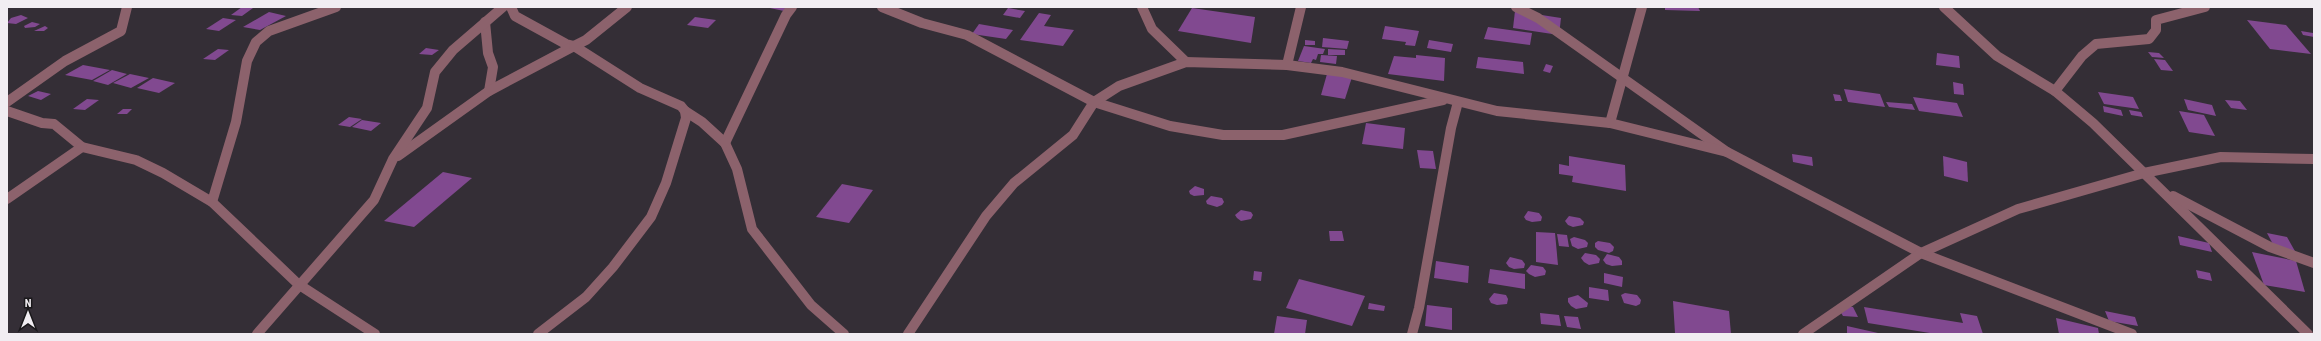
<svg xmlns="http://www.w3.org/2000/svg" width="2321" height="341" font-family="'Roboto Condensed',sans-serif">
	<rect width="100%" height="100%" fill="#342e36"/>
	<g fill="#814990">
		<polygon points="242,7 253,8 242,16 231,15"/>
		<polygon points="765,7 787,7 784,11"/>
		<polygon points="1665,7 1698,7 1700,11 1665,10"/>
		<polygon points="1008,8 1025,11 1020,18 1003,15"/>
		<polygon points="1192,8 1255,17 1251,43 1178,31"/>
		<polygon points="1515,11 1561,18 1559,35 1513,28"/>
		<polygon points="269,12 286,16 260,30 243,27"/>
		<polygon points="1039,13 1051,15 1044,26 1074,30 1063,46 1020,40"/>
		<polygon points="21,15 28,18 16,24 7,23 11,18"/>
		<polygon points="695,17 716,20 708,28 687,25"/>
		<polygon points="223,18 236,20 219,31 206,29"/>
		<polygon points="2247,20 2286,25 2311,54 2270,49"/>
		<polygon points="32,22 40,24 35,27 25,28 24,26"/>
		<polygon points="979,24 1013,30 1006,39 972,34"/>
		<polygon points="45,26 48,28 44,31 34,31"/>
		<polygon points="1385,26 1419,31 1415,46 1405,45 1406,42 1382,39"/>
		<polygon points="1488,27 1532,33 1530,45 1484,39"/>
		<polygon points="2301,31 2313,33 2314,37 2303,35"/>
		<polygon points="1323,38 1349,41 1347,49 1322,47"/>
		<polygon points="1305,40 1315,41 1315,45 1305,45"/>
		<polygon points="1429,40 1453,44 1451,52 1427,48"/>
		<polygon points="1304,46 1325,49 1323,54 1318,54 1316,60 1313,59 1311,63 1298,61"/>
		<polygon points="426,48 439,50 432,55 419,54"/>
		<polygon points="218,49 229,50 215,60 203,59"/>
		<polygon points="1328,49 1345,50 1345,55 1328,55"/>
		<polygon points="2148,52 2159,53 2164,58 2152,57"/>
		<polygon points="1937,53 1959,56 1960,68 1936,65"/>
		<polygon points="1321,55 1337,56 1336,64 1320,62"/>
		<polygon points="1416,55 1445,58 1444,81 1388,74 1394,56 1416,58"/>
		<polygon points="1478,57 1523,62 1524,74 1476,68"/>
		<polygon points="2154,59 2165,60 2173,71 2161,70"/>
		<polygon points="1546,64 1553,66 1550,73 1543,71"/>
		<polygon points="83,65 110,70 92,80 65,75"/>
		<polygon points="112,70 127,74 108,85 93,81"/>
		<polygon points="130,74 149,78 131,88 113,83"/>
		<polygon points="1327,74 1352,77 1345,99 1321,95"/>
		<polygon points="153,78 175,83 159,93 137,88"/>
		<polygon points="1953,82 1963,84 1964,95 1954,94"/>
		<polygon points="1844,89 1880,94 1885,107 1848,102"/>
		<polygon points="38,91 51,94 41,100 28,96"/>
		<polygon points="2098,92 2133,97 2139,109 2104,104"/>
		<polygon points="1833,94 1840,95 1842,101 1835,101"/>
		<polygon points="1913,97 1957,103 1963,117 1919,111"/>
		<polygon points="87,99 99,100 85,110 73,109"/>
		<polygon points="2184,99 2212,105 2216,116 2188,110"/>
		<polygon points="2225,100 2240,101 2247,110 2231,108"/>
		<polygon points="1886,102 1912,104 1915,110 1889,107"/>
		<polygon points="2103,106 2121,110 2123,116 2104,112"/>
		<polygon points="123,109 132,109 127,114 117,114"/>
		<polygon points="2129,110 2141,112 2143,117 2131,115"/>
		<polygon points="2179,111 2204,115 2215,136 2189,132"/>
		<polygon points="349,117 362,119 350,127 338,125"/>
		<polygon points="362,120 381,123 371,131 352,127"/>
		<polygon points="1366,123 1405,128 1403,149 1362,144"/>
		<polygon points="1417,150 1433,151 1436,169 1420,168"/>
		<polygon points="1792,154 1812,157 1813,166 1793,162"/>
		<polygon points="1569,156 1625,165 1626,191 1572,182 1573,176 1559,174 1559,164 1569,166"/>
		<polygon points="1943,156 1967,162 1968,182 1944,176"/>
		<polygon points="443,172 472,178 414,227 384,221"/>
		<polygon points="842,184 873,190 849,223 816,217"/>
		<polygon points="1195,186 1204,189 1204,195 1194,196 1190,194 1189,191"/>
		<polygon points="1211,196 1222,198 1224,202 1222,205 1217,207 1207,204 1206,201"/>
		<polygon points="1241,210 1251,212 1253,215 1251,219 1241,221 1237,218 1235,215"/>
		<polygon points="1528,211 1539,213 1542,217 1541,221 1532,222 1526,220 1524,217"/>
		<polygon points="1569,216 1580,218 1584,222 1583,225 1573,227 1568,225 1565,221"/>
		<polygon points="1329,231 1342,231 1344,241 1330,241"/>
		<polygon points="1536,232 1555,233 1558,265 1536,262"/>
		<polygon points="2267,233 2287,237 2296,253 2276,250"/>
		<polygon points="1557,234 1567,235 1569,247 1559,246"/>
		<polygon points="2178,236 2209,243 2212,252 2180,245"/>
		<polygon points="1574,237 1585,240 1588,243 1587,247 1578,249 1572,246 1570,239"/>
		<polygon points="1598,241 1610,243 1614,247 1613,251 1609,253 1598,250 1595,247 1595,243"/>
		<polygon points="2252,252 2296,261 2305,292 2264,285"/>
		<polygon points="1585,253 1596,255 1600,259 1599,263 1589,265 1584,262 1581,258"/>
		<polygon points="1607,254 1619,257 1622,261 1622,265 1612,266 1606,264 1603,260"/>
		<polygon points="1510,257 1522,260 1525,264 1524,268 1514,269 1509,267 1506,263"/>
		<polygon points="1436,261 1469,266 1468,283 1434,278"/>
		<polygon points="1531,265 1543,267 1546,271 1545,275 1535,277 1529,274 1526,271"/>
		<polygon points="1490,269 1525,274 1525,289 1488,283"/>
		<polygon points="2196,270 2210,273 2212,281 2198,278"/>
		<polygon points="1254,271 1262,272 1261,281 1253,280"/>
		<polygon points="1604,273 1623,277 1622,287 1604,283"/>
		<polygon points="1299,279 1365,296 1352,326 1286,308"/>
		<polygon points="1589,287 1608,290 1609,301 1589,298"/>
		<polygon points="1494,293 1506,295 1508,299 1507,304 1497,305 1491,303 1489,299"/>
		<polygon points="1625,293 1637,295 1641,300 1640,304 1636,306 1624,303 1621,295"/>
		<polygon points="1578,295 1588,303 1587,307 1576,309 1571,306 1568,302 1568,298"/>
		<polygon points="1673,301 1729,311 1731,334 1675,333"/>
		<polygon points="1369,303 1385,306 1384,311 1368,309"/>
		<polygon points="1427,305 1452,308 1452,330 1425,326"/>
		<polygon points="1837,306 1853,307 1858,317 1843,316"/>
		<polygon points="1864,307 1963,323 1960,313 1977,316 1983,334 1936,334 1868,323"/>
		<polygon points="2105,311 2135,317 2138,326 2109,321"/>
		<polygon points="1540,313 1559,315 1561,326 1541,324"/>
		<polygon points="1277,316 1307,320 1305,334 1274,334"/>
		<polygon points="1564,316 1578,317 1581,329 1567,327"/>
		<polygon points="2056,318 2098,328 2099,334 2059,334"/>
		<polygon points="1847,326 1878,333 1878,334 1847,334"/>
	</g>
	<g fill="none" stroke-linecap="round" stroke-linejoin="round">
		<g stroke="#8c626c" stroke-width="10">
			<polyline points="511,7 515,16 566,44 574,46"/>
			<polyline points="882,7 922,23 967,35 1094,102 1170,126 1223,135 1283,135 1443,100"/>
			<polyline points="1142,7 1152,29 1186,62"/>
			<polyline points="1516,7 1538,18 1727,152 1921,253 2132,334"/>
			<polyline points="1944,7 1997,56 2055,91 2093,123 2308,334"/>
			<polyline points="485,22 488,53 493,67 489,91"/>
			<polyline points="1287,65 1301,7"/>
			<polyline points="2055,91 2082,56 2096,44 2149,39 2156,30 2156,20 2205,7"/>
			<polyline points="7,102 65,61 121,31 127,7"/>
			<polyline points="7,111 42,123 54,124 82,147 136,160 163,173 212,202 298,284 375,334"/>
			<polyline points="685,111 702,122 725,143 737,169 752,229 811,305 844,334"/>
			<polyline points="1610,123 1642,7"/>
			<polyline points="725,143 786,15 792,7"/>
			<polyline points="398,156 489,91 574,46"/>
			<polyline points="2173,196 2270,247 2314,263"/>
			<polyline points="7,199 82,147"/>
			<polyline points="212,202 236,122 247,61 256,42 269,31 336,7"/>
			<polyline points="257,334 374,200 393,159 427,108 435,72 453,50 503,7"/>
			<polyline points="538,334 586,297 613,267 651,217 666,183 686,118 685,111 681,106 640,88 574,46 586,40 627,7"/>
			<polyline points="908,334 986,216 1014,183 1073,135 1094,102 1119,86 1186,62 1287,65 1342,72 1497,111 1610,123 1727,152"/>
			<polyline points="1412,334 1419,308 1451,128 1458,102"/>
			<polyline points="1803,334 1921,253 2018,209 2144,173 2221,157 2314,159"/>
		</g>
	</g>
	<rect width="2321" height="341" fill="none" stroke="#f1edf2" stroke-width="16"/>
	<g transform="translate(28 313)" stroke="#1a181b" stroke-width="3" paint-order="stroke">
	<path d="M0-3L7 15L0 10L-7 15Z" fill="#f1edf2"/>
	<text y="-6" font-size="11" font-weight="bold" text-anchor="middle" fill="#f1edf2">N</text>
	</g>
</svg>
